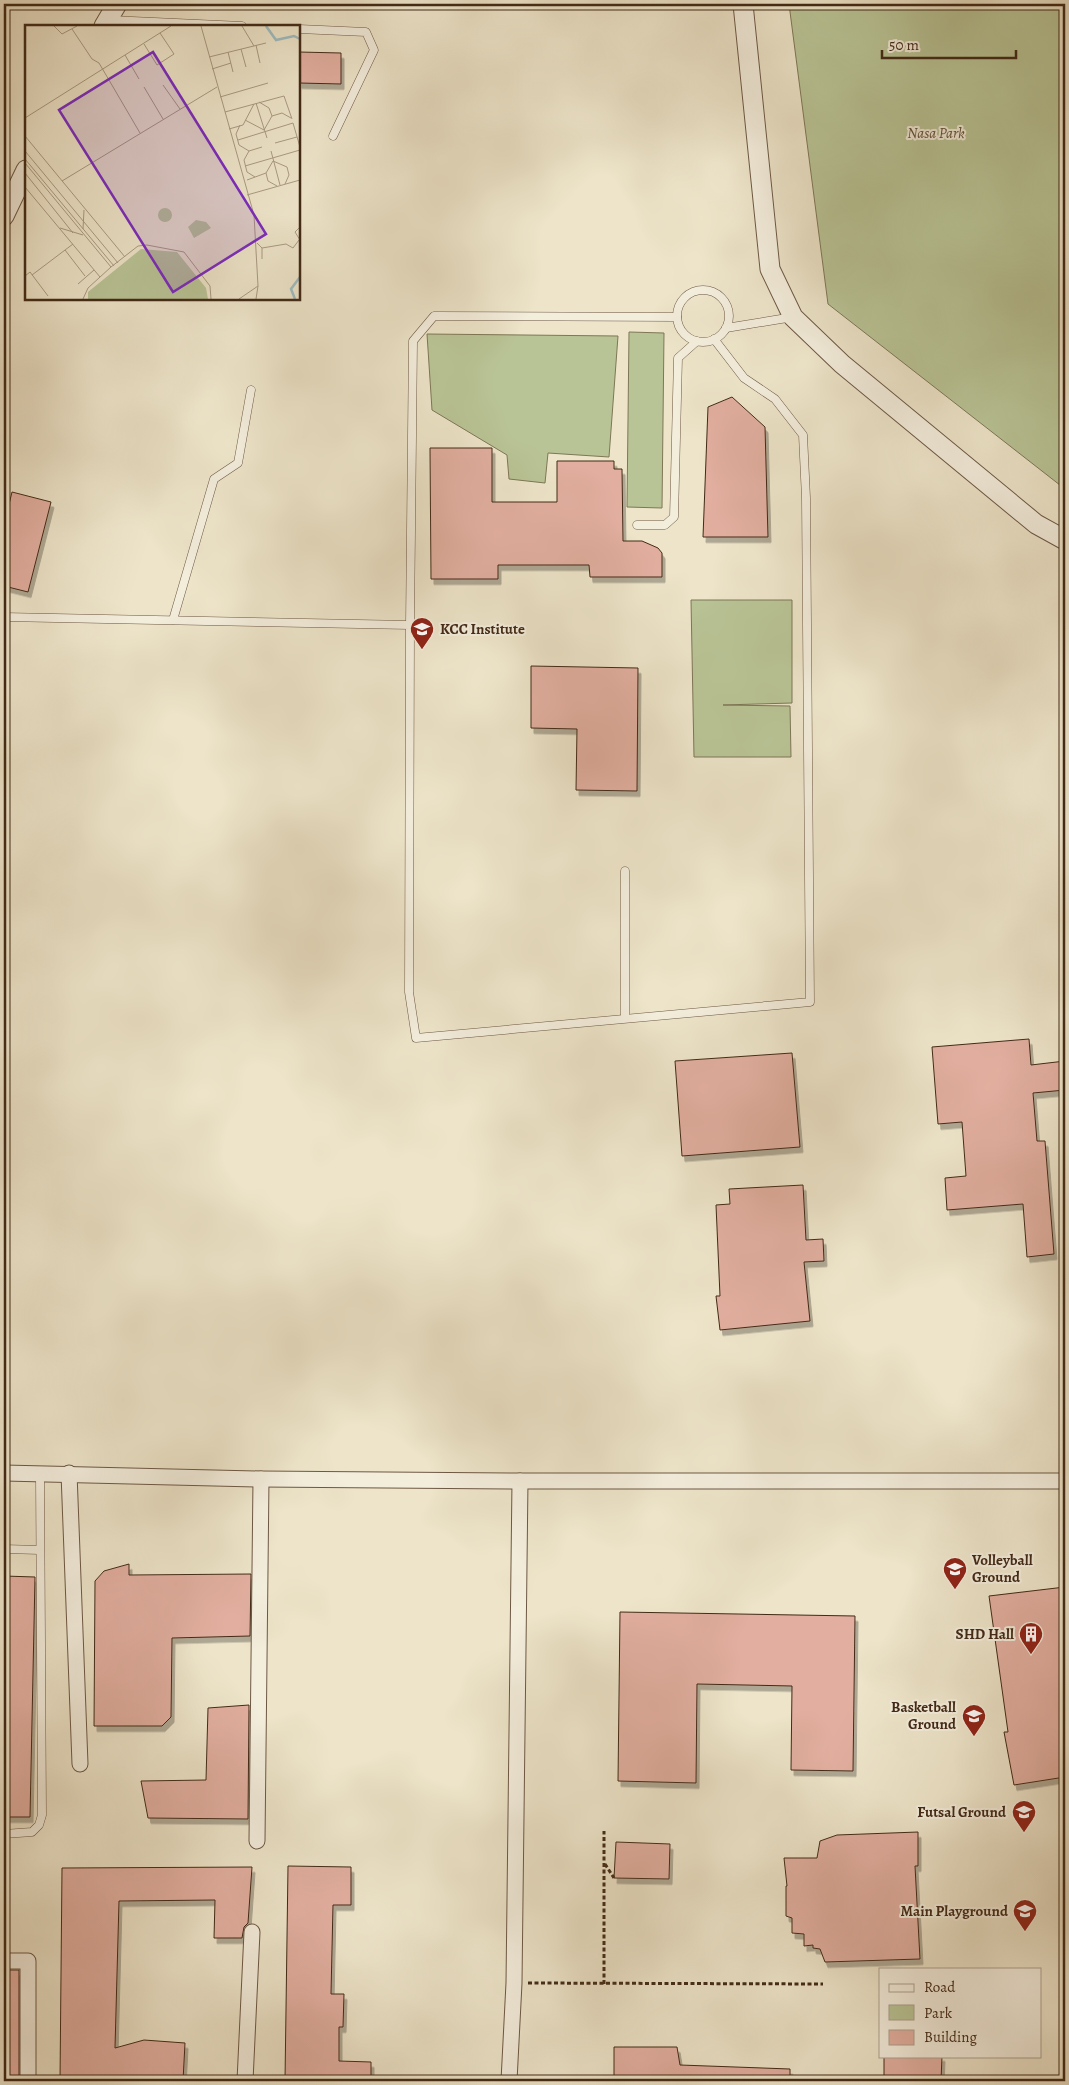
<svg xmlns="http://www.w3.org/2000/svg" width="1069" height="2085" font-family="Alegreya,serif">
	<defs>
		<filter id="shadow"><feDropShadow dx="3" dy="5.5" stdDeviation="0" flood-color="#0004"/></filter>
	</defs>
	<rect width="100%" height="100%" fill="#ede4c9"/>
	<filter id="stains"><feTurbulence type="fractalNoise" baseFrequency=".004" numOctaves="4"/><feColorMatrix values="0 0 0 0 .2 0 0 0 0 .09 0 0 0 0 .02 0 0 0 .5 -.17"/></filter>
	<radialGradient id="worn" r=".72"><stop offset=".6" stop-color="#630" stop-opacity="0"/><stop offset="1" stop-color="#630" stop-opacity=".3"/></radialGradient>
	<g fill="#b9c496" stroke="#7e7756">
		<polygon points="789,4 1065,4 1065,489 828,304"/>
		<polygon points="629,332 664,333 662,508 627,507"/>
		<polygon points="427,334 618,336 609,457 548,453 545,483 509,479 507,455 432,410"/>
		<polygon points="691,600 792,600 792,703 723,705 790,706 791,757 694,757"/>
	</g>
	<g fill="#e1ae9f" stroke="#422a17" filter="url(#shadow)">
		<polygon points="299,52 341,53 341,84 299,83"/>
		<polygon points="732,397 765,427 768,537 703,537 708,407"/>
		<polygon points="430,448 492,448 492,502 557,502 557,461 614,461 614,469 622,469 623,541 642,541 658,548 662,553 662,577 590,577 589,565 498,565 498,579 431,579"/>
		<polygon points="12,492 51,502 28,592 4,586 4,525"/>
		<polygon points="531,666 638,668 637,791 576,790 577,729 531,728"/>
		<polygon points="1029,1039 1031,1065 1065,1061 1065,1090 1033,1093 1037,1141 1045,1141 1054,1254 1027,1257 1023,1204 947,1210 945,1178 966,1176 962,1122 938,1124 932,1047"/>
		<polygon points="792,1053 800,1147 682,1156 675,1061"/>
		<polygon points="803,1185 806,1240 823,1239 824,1261 804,1262 810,1321 720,1330 716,1296 720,1296 716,1205 730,1204 729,1189"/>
		<polygon points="129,1564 129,1575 251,1574 250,1636 172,1638 171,1717 162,1726 94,1726 95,1581 104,1571"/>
		<polygon points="4,1576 35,1577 30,1817 4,1817"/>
		<polygon points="1065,1587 1065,1777 1014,1785 1004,1732 1008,1732 989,1596"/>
		<polygon points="620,1612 855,1616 853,1771 791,1770 792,1686 697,1684 696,1783 618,1781"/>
		<polygon points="249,1705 248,1819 148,1818 141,1781 206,1780 208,1708"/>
		<polygon points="918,1832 918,1866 915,1866 920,1959 825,1962 820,1949 813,1948 813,1945 804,1946 804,1934 792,1933 792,1918 786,1916 786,1886 787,1886 784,1858 817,1858 820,1841 837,1835"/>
		<polygon points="616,1842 670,1844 669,1879 614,1878"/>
		<polygon points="288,1866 351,1867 351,1905 333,1905 331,1994 344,1994 343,2027 339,2027 339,2061 371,2062 371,2081 285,2081"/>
		<polygon points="252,1867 248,1923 244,1927 242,1938 214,1938 215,1900 119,1901 115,2048 144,2040 185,2043 183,2081 60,2081 62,1868"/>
		<rect x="4" y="1970" width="15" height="111"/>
		<polygon points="614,2047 677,2047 680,2065 790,2069 790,2081 614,2081"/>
		<polygon points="884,2056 942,2056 941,2081 884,2081"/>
	</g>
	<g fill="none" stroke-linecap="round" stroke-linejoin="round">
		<g stroke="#6d5844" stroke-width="9">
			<g id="service">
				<polyline points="110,20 242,26"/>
				<polyline points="299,29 366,32 374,50 333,136"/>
				<circle cx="703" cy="316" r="26"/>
				<polyline points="726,328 793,317"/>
				<polyline points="637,525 665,525 674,517 678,358 697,341"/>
				<polyline points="4,617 410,625 409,992 416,1038 810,1002 806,498 803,435 775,399 744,378 714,339"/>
				<polyline points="173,620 214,479 238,463 251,390"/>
				<polyline points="410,625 413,341 434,316 677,317"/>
				<polyline points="625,1018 625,871"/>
				<polyline points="4,1549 40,1550"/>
				<polyline points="4,1834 32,1832 39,1825 42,1815 40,1473"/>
			</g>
		</g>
		<g stroke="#6d5844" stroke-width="17">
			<g id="minor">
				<polyline points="4,1473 261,1479 520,1481 1065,1481"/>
				<polyline points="69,1473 80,1764"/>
				<polyline points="257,1841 261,1479"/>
				<polyline points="4,1961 28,1961 28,2081"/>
				<polyline points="245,2081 252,1932"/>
				<polyline points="509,2081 514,1983 520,1481"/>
			</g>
		</g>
		<g stroke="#6d5844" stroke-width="21">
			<g id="tertiary">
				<polyline points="743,4 770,269 793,317 842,364 1036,524 1065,540"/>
				<polyline points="104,26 117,4"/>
				<polyline points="4,216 26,170"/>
			</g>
		</g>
		<g stroke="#422a17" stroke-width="3" stroke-dasharray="4 2.5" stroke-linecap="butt">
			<polyline points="605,1864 614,1878"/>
			<polyline points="528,1983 823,1984"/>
			<polyline points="604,1984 604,1831"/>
		</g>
		<use href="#service" stroke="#f3eddc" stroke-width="8"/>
		<use href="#minor" stroke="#f3eddc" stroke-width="15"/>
		<use href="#tertiary" stroke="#f3eddc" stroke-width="19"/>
	</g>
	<defs>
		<g id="university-pin" transform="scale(1.25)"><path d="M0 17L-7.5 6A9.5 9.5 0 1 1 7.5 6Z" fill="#8f2418" stroke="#f3eddc"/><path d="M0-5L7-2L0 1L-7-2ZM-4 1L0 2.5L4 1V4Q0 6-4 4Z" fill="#fff"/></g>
		<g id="building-pin" transform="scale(1.25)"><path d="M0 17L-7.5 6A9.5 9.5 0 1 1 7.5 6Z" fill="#8f2418" stroke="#f3eddc"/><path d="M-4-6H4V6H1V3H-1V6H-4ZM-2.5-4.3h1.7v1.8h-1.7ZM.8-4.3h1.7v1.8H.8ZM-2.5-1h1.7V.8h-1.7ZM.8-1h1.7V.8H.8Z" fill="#fff"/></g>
	</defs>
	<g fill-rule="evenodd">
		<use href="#university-pin" x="422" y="629"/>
		<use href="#university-pin" x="955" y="1569"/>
		<use href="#building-pin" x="1031" y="1634"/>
		<use href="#university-pin" x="974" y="1716"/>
		<use href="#university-pin" x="1024" y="1812"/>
		<use href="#university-pin" x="1025" y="1911"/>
	</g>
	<g text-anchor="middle" stroke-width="4" stroke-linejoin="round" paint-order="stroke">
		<g font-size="15" font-style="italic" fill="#605037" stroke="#f3eddc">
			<text x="936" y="138">Nasa Park</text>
		</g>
		<g font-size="15" font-weight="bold" fill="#422a17" stroke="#f3eddc" text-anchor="end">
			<text x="440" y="634" text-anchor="start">KCC Institute</text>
			<text x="972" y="1565" text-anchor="start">Volleyball<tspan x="972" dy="17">Ground</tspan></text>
			<text x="1014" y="1639">SHD Hall</text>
			<text x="956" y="1712">Basketball<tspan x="956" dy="17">Ground</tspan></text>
			<text x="1006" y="1817">Futsal Ground</text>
			<text x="1008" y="1916">Main Playground</text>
		</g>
	</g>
	<g transform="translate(25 25)">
		<rect width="275" height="275" fill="#ede4c9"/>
		<path d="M133 190a7 7 0 1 1 14 0a7 7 0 1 1-14 0ZM 171,195 L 181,197 L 186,203 L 169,213 L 163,202 ZM 116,224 L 152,227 L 181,263 L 183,274 L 63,274 L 63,267 Z" fill="#b9c496"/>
		<path fill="none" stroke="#9ebcc1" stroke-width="2.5" d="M 241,1 L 251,15 L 269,11 L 275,14M 270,274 L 266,264 L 275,252"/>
		<path fill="none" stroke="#a99a82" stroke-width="1" d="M 29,1 L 37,9 L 52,1M 176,1 L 229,190 L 233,261 L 231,274M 217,1 L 229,21M 47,4 L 67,34 L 74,38 L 115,108M 119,19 L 132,40 L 149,29 L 135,8M 231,20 L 235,38M 216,24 L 221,42M 203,27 L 208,47M 100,30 L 114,54M 184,32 L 241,18M 187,44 L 206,38M 138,60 L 155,84M 119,62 L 138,94M 195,72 L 243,58M 234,77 L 244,83 L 247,91 L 239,105M 231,78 L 242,113M 200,87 L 259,71 L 267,94M 247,91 L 257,88 L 266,93M 0,93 L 146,1M 220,95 L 239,105M 268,98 L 275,122M 215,100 L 211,109 L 214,120 L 224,126 L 237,122M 204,104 L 218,100 L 229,79M 0,111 L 100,232M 213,115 L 268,98M 250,118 L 272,112M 0,126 L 93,238M 224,126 L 219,135 L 222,147 L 230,152M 246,126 L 255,160M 0,134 L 89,241M 0,138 L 86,242M 220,141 L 275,125M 0,148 L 48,208M 222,155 L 241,148M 37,156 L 192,62M 252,161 L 243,156 L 241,148 L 248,136 L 262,142 L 264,150 L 260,159M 0,162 L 75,252M 222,170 L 275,155M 275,202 L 270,207 L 275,215M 35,203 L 58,210M 58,204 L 59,185M 232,218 L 237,223 L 237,234M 237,223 L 261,219 L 268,223 L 274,215M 40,225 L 60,251M 7,250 L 48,219M 0,251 L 5,247 L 23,271M 53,259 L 69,245M 58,274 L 63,263 L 86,242 L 113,221 L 122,220 L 159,227 L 185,261 L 186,274M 214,274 L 233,261"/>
		<path fill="#7b2cbf" fill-opacity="0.15" stroke="#7b2cbf" stroke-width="2.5" d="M 128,27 L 241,209 L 148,267 L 34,85 Z"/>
		<rect width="275" height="275" fill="none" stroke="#422a17" stroke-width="2.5"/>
	</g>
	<rect width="1069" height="2085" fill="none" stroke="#ede4c9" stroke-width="20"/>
	<rect x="5" y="5" width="1059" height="2075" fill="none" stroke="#422a17" stroke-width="2.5"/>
	<rect x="10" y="10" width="1049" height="2065" fill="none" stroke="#422a17"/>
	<rect x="879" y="1968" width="162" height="90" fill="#f3eddc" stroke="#ac9f8d"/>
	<rect x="889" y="1984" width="25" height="8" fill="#f3eddc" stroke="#ac9f8d"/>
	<text x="924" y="1992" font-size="15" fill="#422a17">Road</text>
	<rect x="889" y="2005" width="25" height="15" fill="#b9c496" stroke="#ac9f8d"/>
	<text x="924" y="2018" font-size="15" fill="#422a17">Park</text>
	<rect x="889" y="2030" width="25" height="15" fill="#e1ae9f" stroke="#ac9f8d"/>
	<text x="924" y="2042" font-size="15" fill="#422a17">Building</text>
	<path d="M882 50v8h134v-8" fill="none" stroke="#422a17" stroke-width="2.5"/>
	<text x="889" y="50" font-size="15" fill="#422a17" stroke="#f3eddc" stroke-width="4" paint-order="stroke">50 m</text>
	<rect width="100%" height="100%" filter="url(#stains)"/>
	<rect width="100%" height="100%" fill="url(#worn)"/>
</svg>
